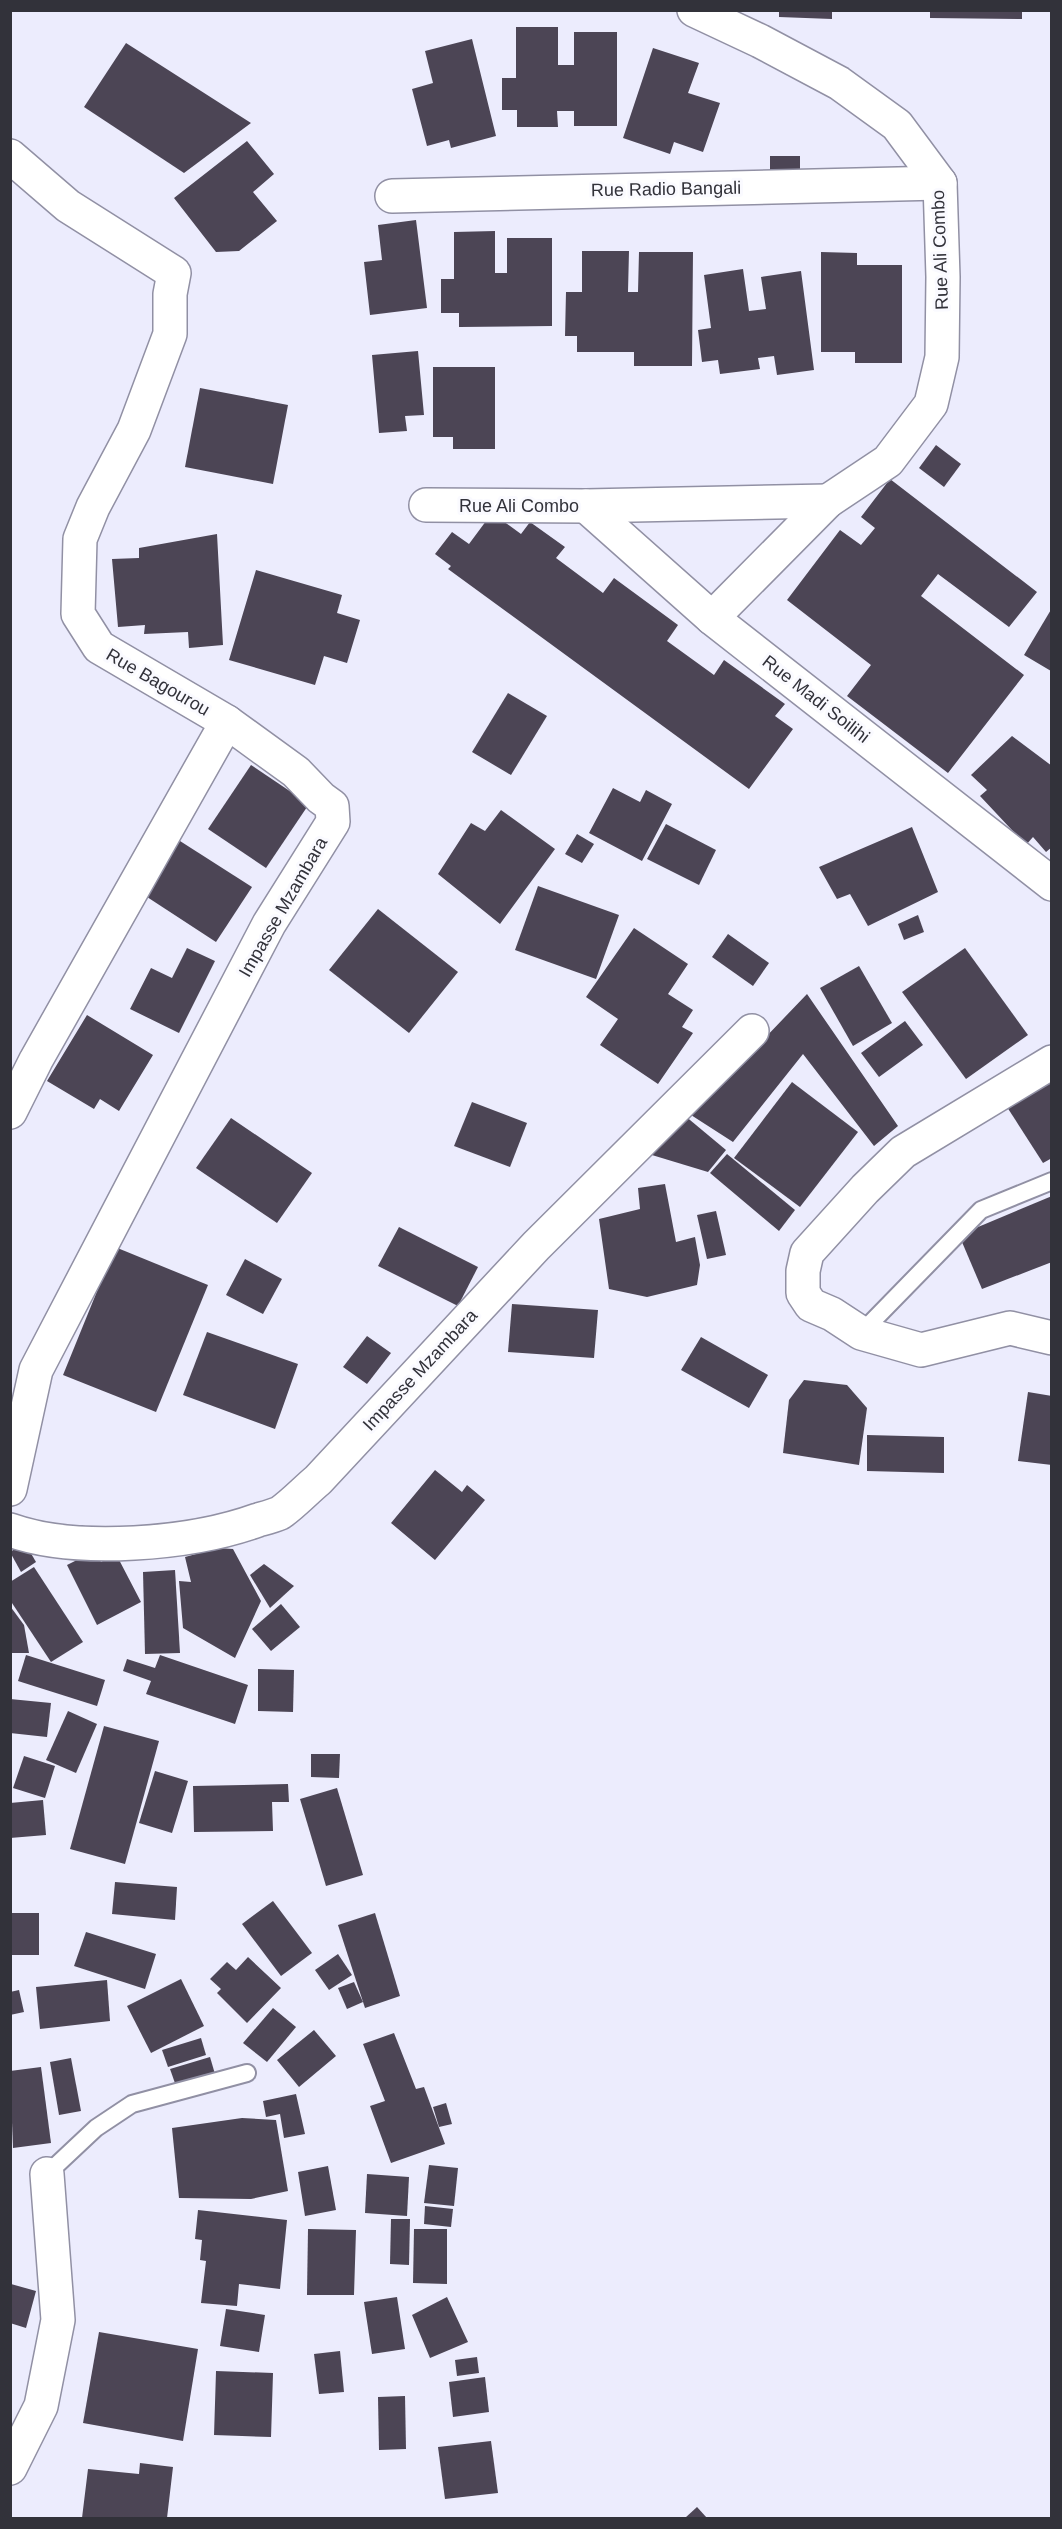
<svg xmlns="http://www.w3.org/2000/svg" width="1062" height="2529" font-family="Helvetica,sans-serif">
	<rect width="100%" height="100%" fill="#ececfd"/>
	<g fill="#4c4555">
		<polygon points="779,10 832,10 832,19 779,17"/>
		<polygon points="930,10 1022,10 1022,19 930,18"/>
		<polygon points="516,27 558,27 558,65 574,65 574,32 617,32 617,126 574,126 574,111 557,111 558,127 517,127 517,110 502,110 502,78 516,78"/>
		<polygon points="472,39 496,136 451,148 449,140 427,146 412,89 433,83 425,51"/>
		<polygon points="126,43 251,123 184,173 84,107"/>
		<polygon points="653,48 699,63 688,93 720,103 703,152 674,142 670,154 623,138"/>
		<polygon points="247,141 274,174 253,192 277,221 239,251 216,252 174,198"/>
		<rect x="770" y="156" width="30" height="26"/>
		<polygon points="416,220 427,308 370,315 364,262 382,260 378,225"/>
		<polygon points="495,231 495,273 507,273 507,238 552,238 552,326 459,327 459,313 441,313 441,279 454,279 454,232"/>
		<polygon points="582,251 629,251 628,292 638,292 639,252 693,252 692,366 634,366 634,352 577,352 577,336 565,336 566,292 582,292"/>
		<polygon points="821,252 857,253 857,265 902,265 902,363 855,363 855,352 821,352"/>
		<polygon points="743,269 749,311 766,309 761,277 801,271 814,370 777,375 774,356 758,358 760,369 720,374 718,360 702,362 698,330 711,328 704,275"/>
		<polygon points="418,351 424,415 405,416 407,431 379,433 372,355"/>
		<polygon points="433,367 495,367 495,449 453,449 453,437 433,437"/>
		<polygon points="200,388 288,405 273,484 185,467"/>
		<polygon points="936,445 961,464 944,487 919,468"/>
		<polygon points="890,479 1037,592 1009,627 938,574 921,596 1024,675 948,773 847,696 871,665 787,600 840,530 861,545 875,528 861,517"/>
		<polygon points="492,513 521,534 530,522 565,547 556,558 603,593 614,578 678,625 667,641 714,675 724,660 785,704 775,716 793,729 749,789 448,569 451,566 435,554 452,532 469,544"/>
		<polygon points="217,534 223,645 189,648 188,632 144,634 145,625 118,627 112,559 139,558 139,548"/>
		<polygon points="256,570 342,595 337,613 360,620 347,663 324,656 315,685 229,660"/>
		<polygon points="1052,608 1052,670 1051,671 1024,655"/>
		<polygon points="508,693 547,716 511,775 472,752"/>
		<polygon points="1012,736 1052,766 1052,847 1046,852 1033,837 1026,845 980,796 987,790 971,775"/>
		<polygon points="251,765 309,804 266,868 208,829"/>
		<polygon points="613,788 640,802 646,790 672,804 642,861 589,833"/>
		<polygon points="501,810 555,849 500,924 438,874 471,823 485,831"/>
		<polygon points="666,824 716,850 699,885 647,859"/>
		<polygon points="912,827 938,892 868,926 850,894 837,899 819,867"/>
		<polygon points="577,834 594,844 582,863 565,854"/>
		<polygon points="180,841 252,887 216,942 144,895"/>
		<polygon points="538,886 619,915 596,979 515,950"/>
		<polygon points="378,909 458,972 409,1033 329,970"/>
		<polygon points="918,915 924,932 904,940 898,924"/>
		<polygon points="634,928 688,964 668,994 693,1010 682,1027 693,1033 658,1084 600,1045 618,1019 586,997"/>
		<polygon points="728,934 769,963 753,986 712,957"/>
		<polygon points="187,948 215,961 179,1033 130,1009 151,968 172,978"/>
		<polygon points="965,948 1028,1035 966,1079 902,992"/>
		<polygon points="859,966 892,1023 853,1046 820,988"/>
		<polygon points="807,994 898,1126 874,1146 803,1054 733,1142 691,1115"/>
		<polygon points="87,1015 153,1055 119,1111 100,1099 94,1109 47,1081"/>
		<polygon points="905,1021 923,1045 879,1077 861,1053"/>
		<polygon points="1052,1078 1052,1158 1043,1163 1007,1107"/>
		<polygon points="792,1082 858,1132 800,1207 734,1158"/>
		<polygon points="472,1102 527,1123 510,1167 454,1146"/>
		<polygon points="678,1110 726,1150 708,1172 642,1152"/>
		<polygon points="231,1118 312,1173 277,1223 196,1168"/>
		<polygon points="727,1154 795,1210 779,1231 710,1173"/>
		<polygon points="665,1184 676,1242 695,1237 700,1265 697,1285 647,1297 609,1289 599,1219 640,1209 638,1188"/>
		<polygon points="1052,1196 1052,1262 982,1289 959,1235"/>
		<polygon points="716,1211 726,1255 707,1259 697,1215"/>
		<polygon points="399,1227 478,1267 458,1306 378,1266"/>
		<polygon points="115,1247 208,1285 156,1412 63,1375"/>
		<polygon points="245,1259 282,1279 263,1314 226,1295"/>
		<polygon points="512,1304 598,1310 594,1358 508,1352"/>
		<polygon points="207,1332 298,1364 275,1429 183,1395"/>
		<polygon points="367,1336 391,1353 367,1384 343,1367"/>
		<polygon points="701,1337 768,1375 749,1408 681,1370"/>
		<polygon points="804,1380 847,1385 867,1408 859,1465 783,1453 789,1400"/>
		<polygon points="1028,1392 1052,1396 1052,1465 1018,1461"/>
		<polygon points="867,1435 944,1437 944,1473 867,1471"/>
		<polygon points="435,1470 462,1492 467,1485 485,1500 435,1560 391,1523"/>
		<polygon points="25,1543 36,1562 21,1572 10,1552"/>
		<polygon points="218,1548 233,1549 261,1601 235,1658 183,1628 179,1581 191,1582 185,1557"/>
		<polygon points="95,1551 101,1562 116,1554 141,1602 97,1625 67,1565"/>
		<polygon points="264,1564 294,1586 270,1608 250,1575"/>
		<polygon points="34,1567 83,1642 51,1662 10,1600 10,1582"/>
		<polygon points="175,1570 180,1653 145,1654 143,1572"/>
		<polygon points="281,1604 300,1627 271,1651 252,1629"/>
		<polygon points="10,1606 24,1625 29,1653 10,1653"/>
		<polygon points="26,1655 105,1680 97,1706 18,1681"/>
		<polygon points="160,1655 248,1685 235,1724 146,1694 151,1681 123,1671 127,1659 155,1668"/>
		<polygon points="258,1669 294,1670 293,1712 258,1711"/>
		<polygon points="10,1699 51,1703 47,1737 10,1733"/>
		<polygon points="68,1711 97,1724 76,1773 46,1760"/>
		<polygon points="104,1726 159,1741 125,1864 70,1849"/>
		<polygon points="311,1754 340,1754 339,1778 311,1777"/>
		<polygon points="24,1756 55,1766 45,1798 13,1788"/>
		<polygon points="155,1771 188,1781 172,1833 139,1823"/>
		<polygon points="288,1784 289,1802 272,1802 273,1831 194,1832 193,1786"/>
		<polygon points="337,1788 363,1875 326,1886 300,1799"/>
		<polygon points="43,1800 46,1835 10,1838 10,1803"/>
		<polygon points="115,1882 177,1887 175,1920 112,1914"/>
		<polygon points="273,1901 312,1953 281,1976 242,1924"/>
		<rect x="10" y="1913" width="29" height="42"/>
		<polygon points="375,1913 400,1996 365,2008 338,1925"/>
		<polygon points="86,1932 156,1954 145,1989 74,1966"/>
		<polygon points="338,1954 352,1975 329,1990 315,1970"/>
		<polygon points="248,1957 281,1988 247,2023 217,1993 221,1989 210,1979 227,1962 236,1970"/>
		<polygon points="181,1979 204,2026 151,2053 127,2006"/>
		<polygon points="107,1980 110,2021 40,2029 36,1987"/>
		<polygon points="354,1982 363,2002 347,2009 338,1988"/>
		<polygon points="19,1990 24,2012 10,2015 10,1992"/>
		<polygon points="273,2008 296,2027 267,2062 243,2043"/>
		<polygon points="314,2030 336,2056 299,2087 277,2060"/>
		<polygon points="394,2033 416,2089 424,2087 445,2144 391,2163 370,2106 385,2101 363,2044"/>
		<polygon points="201,2038 206,2055 168,2067 162,2050"/>
		<polygon points="210,2057 215,2074 176,2086 170,2069"/>
		<polygon points="71,2058 81,2111 59,2115 50,2062"/>
		<polygon points="41,2067 51,2143 13,2148 10,2071"/>
		<polygon points="296,2094 305,2134 284,2138 280,2114 266,2117 263,2101"/>
		<polygon points="446,2103 452,2124 439,2127 433,2107"/>
		<polygon points="242,2118 276,2120 288,2191 251,2199 179,2198 172,2128"/>
		<polygon points="429,2165 458,2168 454,2206 424,2203"/>
		<polygon points="328,2166 336,2210 305,2216 298,2172"/>
		<polygon points="367,2174 409,2177 407,2216 365,2213"/>
		<polygon points="425,2206 453,2209 451,2227 424,2224"/>
		<polygon points="198,2210 287,2220 280,2289 239,2284 237,2306 201,2303 206,2261 200,2260 202,2240 195,2239"/>
		<polygon points="391,2219 410,2219 409,2265 390,2264"/>
		<polygon points="308,2229 356,2230 354,2295 307,2295"/>
		<polygon points="414,2229 447,2229 447,2284 413,2283"/>
		<polygon points="11,2284 36,2291 26,2328 10,2323"/>
		<polygon points="397,2297 405,2349 372,2354 364,2302"/>
		<polygon points="447,2297 468,2342 430,2358 412,2315"/>
		<polygon points="226,2309 265,2315 259,2352 220,2346"/>
		<polygon points="99,2332 198,2349 183,2441 83,2423"/>
		<polygon points="340,2351 344,2392 319,2394 314,2354"/>
		<polygon points="477,2357 479,2373 457,2376 455,2360"/>
		<polygon points="216,2371 273,2373 271,2437 214,2435"/>
		<polygon points="485,2377 489,2412 453,2417 449,2382"/>
		<polygon points="405,2396 406,2449 379,2450 378,2397"/>
		<polygon points="491,2441 498,2493 445,2499 438,2447"/>
		<polygon points="140,2463 173,2467 167,2518 82,2518 88,2469 139,2474"/>
		<polygon points="697,2507 707,2518 685,2518"/>
	</g>
	<g fill="none" stroke-linecap="round" stroke-linejoin="round">
		<g stroke="#9190a4" stroke-width="20">
			<g id="lane">
				<polyline points="861,1333 981,1210 1052,1181"/>
				<polyline points="47,2174 96,2128 132,2104 247,2073"/>
			</g>
		</g>
		<g stroke="#9190a4" stroke-width="36">
			<g id="street">
				<polyline points="694,10 760,41 839,83 897,125 940,183 943,277 942,357 931,404 888,461 828,501 712,618"/>
				<polyline points="10,156 68,206 174,273 170,294 170,334 134,430 93,507 80,539 78,614 99,647 227,722 36,1060 10,1112"/>
				<polyline points="392,196 940,183"/>
				<polyline points="426,505 586,506 828,501"/>
				<polyline points="586,506 712,618 1052,884"/>
				<polyline points="1052,1062 903,1152 865,1189 807,1253 803,1271 803,1293 811,1305 832,1314 861,1333 921,1350 1010,1328 1052,1338"/>
				<polyline points="10,1489 36,1370 269,924 333,822 332,806 321,798 296,772 227,722"/>
				<path d="M 10,1530 C 77,1554 192,1544 258,1520 C 265,1518 273,1516 280,1513 C 293,1504 306,1490 318,1480 L 536,1246 L 752,1031"/>
				<polyline points="10,2468 41,2406 58,2320 47,2174"/>
			</g>
		</g>
		<use href="#lane" stroke="#fff" stroke-width="16"/>
		<use href="#street" stroke="#fff" stroke-width="33"/>
	</g>
	<g text-anchor="middle" stroke-width="6" stroke-linejoin="round" paint-order="stroke">
		<g font-size="18" fill="#32323a" stroke="#fafaff">
			<text transform="translate(666 189) rotate(-1)" y="6">Rue Radio Bangali</text>
			<text transform="translate(940 250) rotate(-92)" y="6">Rue Ali Combo</text>
			<text x="519" y="512">Rue Ali Combo</text>
			<text transform="translate(158 682) rotate(30)" y="6">Rue Bagourou</text>
			<text transform="translate(816 699) rotate(38)" y="6">Rue Madi Soilihi</text>
			<text transform="translate(283 907) rotate(-60)" y="6">Impasse Mzambara</text>
			<text transform="translate(420 1370) rotate(-47)" y="6">Impasse Mzambara</text>
		</g>
	</g>
	<rect width="1062" height="2529" fill="none" stroke="#32323a" stroke-width="24"/>
</svg>
